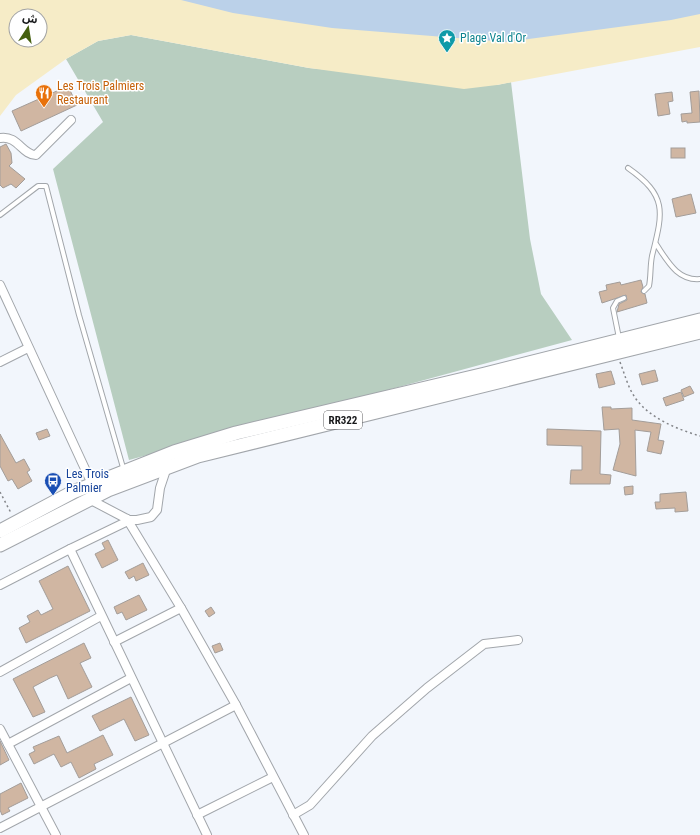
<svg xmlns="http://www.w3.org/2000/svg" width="700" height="835" font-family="'Roboto Condensed','Noto Sans Arabic',sans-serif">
	<rect width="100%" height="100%" fill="#f2f6fc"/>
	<polygon fill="#b8cec0" points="131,35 309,68 497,85 511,82 530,239 541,294 572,340 129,460 53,169 103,122 66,59 98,41"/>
	<path fill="#f6ecc7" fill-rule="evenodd" d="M 0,0 L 700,0 L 700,47 L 497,85 L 464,89 L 309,68 L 131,35 L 98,41 L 66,59 L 16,95 L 0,116 ZM 16,16 L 40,16 L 40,40 L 16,40 Z"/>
	<polygon fill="#bbd1e9" points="181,0 700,0 700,14 671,20 507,42 332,28 233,13"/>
	<g fill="#d0b6a2" stroke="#a39d99">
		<polygon points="68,86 77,105 21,131 12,111"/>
		<polygon points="699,91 700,122 687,123 687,121 682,122 681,114 692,113 690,92"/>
		<polygon points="672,92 673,101 668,102 670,114 658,116 655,94"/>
		<polygon points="6,144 11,153 12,163 9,166 25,179 16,188 11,184 3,188 0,185 0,147"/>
		<rect x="671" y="148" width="14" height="10"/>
		<polygon points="691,194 696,213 676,217 672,199"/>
		<polygon points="641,280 643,287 641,292 645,294 647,303 617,312 619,304 627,300 626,295 602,303 599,292 607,290 606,285 620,282 621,285"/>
		<polygon points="655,370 658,381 642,385 639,374"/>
		<polygon points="611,371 615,384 599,388 596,374"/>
		<polygon points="690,386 694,393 684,397 681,390"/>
		<polygon points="681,392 684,400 666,406 663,398"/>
		<polygon points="602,407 611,407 611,409 632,408 632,420 661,424 658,440 664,441 661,454 647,451 651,432 635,430 636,476 613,470 620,444 619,429 604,430"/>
		<polygon points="47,429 50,436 39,440 36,433"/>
		<polygon points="547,429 601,431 600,474 611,475 610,484 570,484 571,470 582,470 582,446 547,445"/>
		<polygon points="0,434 16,463 24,459 30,470 27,472 32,481 18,489 12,479 8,481 0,466"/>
		<polygon points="633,486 633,494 625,495 624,487"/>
		<polygon points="686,492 688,511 675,512 675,508 656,509 655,502 660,502 660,494"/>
		<polygon points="108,540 118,560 102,568 95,554 105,549 102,543"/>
		<polygon points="143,563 149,575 136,581 134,576 129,579 125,572"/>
		<polygon points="68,566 90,611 26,643 19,628 30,622 27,616 38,610 41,615 53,609 39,581"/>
		<polygon points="139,595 147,610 126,620 122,612 117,614 114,607"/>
		<polygon points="211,607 215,613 209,617 205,611"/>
		<polygon points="84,643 91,658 80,663 92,687 68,699 57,675 50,678 33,687 45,712 33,717 13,679"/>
		<polygon points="220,643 223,650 215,653 212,646"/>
		<polygon points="131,697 149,735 135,741 124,719 100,731 92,716"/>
		<polygon points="103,735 113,755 94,764 96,769 79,778 71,762 61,767 54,754 34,764 29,754 35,751 33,747 59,736 67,753"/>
		<polygon points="0,741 9,760 0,765"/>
		<polygon points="21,783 28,798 8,808 10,811 2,815 0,810 0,794"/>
	</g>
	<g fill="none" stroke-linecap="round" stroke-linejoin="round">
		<g stroke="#a2a6ab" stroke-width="6">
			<g id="service">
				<path d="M 628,168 C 668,196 663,212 652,256 C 650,266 651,276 649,286 L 644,291"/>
				<polyline points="0,215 38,186 46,186 79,315 124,471"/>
				<path d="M 656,244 C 667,260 677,281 700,279"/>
				<polyline points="619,338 613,308 617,301 624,298"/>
			</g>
		</g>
		<g stroke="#a2a6ab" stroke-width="10">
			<g id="minor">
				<path d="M 0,138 C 18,135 22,155 36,155 L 71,120"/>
				<polyline points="0,285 92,484"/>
				<polyline points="0,362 28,348"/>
				<polyline points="89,499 129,520 137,520 151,517 157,510 160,488 167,467"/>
				<polyline points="127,519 181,608 236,705 304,835"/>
				<polyline points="70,549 207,835"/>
				<polyline points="0,585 70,549 128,521"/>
				<polyline points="114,642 181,608"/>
				<polyline points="0,672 101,616"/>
				<polyline points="0,729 56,835"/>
				<polyline points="8,744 131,678"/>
				<polyline points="197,815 273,777"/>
				<polyline points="293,815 310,805 372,736 427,688 484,644 518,640"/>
				<polyline points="0,828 236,705"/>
			</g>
		</g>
		<g stroke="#a2a6ab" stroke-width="15">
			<g id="primary">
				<polyline points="0,531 73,492 174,452 236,433 485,374 700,320"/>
				<polyline points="0,545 108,490 198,456 700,332"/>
			</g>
		</g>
		<g stroke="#838589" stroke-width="1.5" stroke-dasharray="2 3" stroke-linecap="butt">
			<path d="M 620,362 C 625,375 628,388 636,399 C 651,419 677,429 700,436"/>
			<polyline points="0,492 11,513"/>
		</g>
		<use href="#service" stroke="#fff" stroke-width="4"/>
		<use href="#minor" stroke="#fff" stroke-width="8"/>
		<use href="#primary" stroke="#fff" stroke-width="13"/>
	</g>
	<defs>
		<g id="sight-pin" transform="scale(0.9)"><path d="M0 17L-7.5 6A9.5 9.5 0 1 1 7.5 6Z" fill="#0f9aa8" stroke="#fff"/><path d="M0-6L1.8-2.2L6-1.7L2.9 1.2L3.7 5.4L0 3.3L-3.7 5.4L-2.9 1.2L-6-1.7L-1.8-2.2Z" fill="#fff"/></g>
		<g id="restaurant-pin" transform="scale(0.9)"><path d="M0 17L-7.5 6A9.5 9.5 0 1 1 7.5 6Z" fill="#e8710a" stroke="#fff"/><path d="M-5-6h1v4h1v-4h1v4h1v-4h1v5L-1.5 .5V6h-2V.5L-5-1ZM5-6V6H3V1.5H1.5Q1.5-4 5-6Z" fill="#fff"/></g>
		<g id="bus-pin" transform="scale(0.9)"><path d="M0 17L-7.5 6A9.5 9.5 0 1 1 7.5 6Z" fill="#1a4fb4" stroke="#fff"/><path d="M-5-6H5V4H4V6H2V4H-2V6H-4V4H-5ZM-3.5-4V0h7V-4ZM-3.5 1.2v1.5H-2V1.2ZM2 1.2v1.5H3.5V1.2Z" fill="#fff"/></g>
	</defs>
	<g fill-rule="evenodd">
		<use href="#sight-pin" x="447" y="38"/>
		<use href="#restaurant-pin" x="44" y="93"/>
		<use href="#bus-pin" x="53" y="481"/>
	</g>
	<g text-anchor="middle" stroke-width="3" stroke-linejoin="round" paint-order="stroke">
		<rect fill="#fff" stroke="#5d5d5f" stroke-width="1" x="324" y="411" width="38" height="18" rx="3"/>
		<g font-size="11" font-weight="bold" fill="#17181a">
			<text x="343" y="424">RR322</text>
		</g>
		<g font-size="12" fill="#0d838f" stroke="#fff" text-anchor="start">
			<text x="460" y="42">Plage Val d'Or</text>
		</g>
		<g font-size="12" fill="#c56008" stroke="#fff" text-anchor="start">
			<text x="57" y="90">Les Trois Palmiers<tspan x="57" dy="14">Restaurant</tspan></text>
		</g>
		<g font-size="12" fill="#164399" stroke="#fff" text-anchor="start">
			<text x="66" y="478">Les Trois<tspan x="66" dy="14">Palmier</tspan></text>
		</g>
	</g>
	<g transform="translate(28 28) rotate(12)"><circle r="19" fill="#ffffff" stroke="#a2a3a3"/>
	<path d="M0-3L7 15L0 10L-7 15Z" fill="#45600f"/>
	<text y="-6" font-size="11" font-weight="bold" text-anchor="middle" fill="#17181a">ش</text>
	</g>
</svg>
